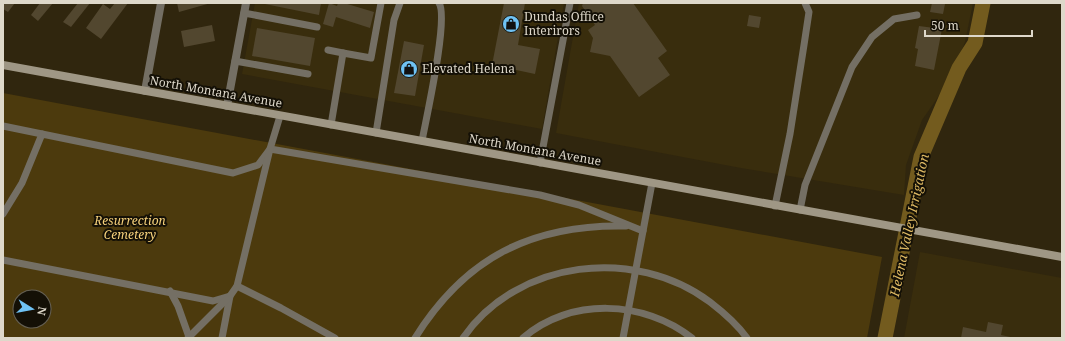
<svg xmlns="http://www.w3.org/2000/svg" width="1065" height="341" font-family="'Noto Serif',serif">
	<rect width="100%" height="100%" fill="#30260e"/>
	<g fill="#392d0d">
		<polygon points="255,3 564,3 542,129 242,74"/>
		<polygon points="579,3 973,3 965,42 955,67 943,90 922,120 906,165 904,195 741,168 556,133"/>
		<polygon points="920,252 1062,278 1062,338 904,338"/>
	</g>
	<path fill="#4c3a0d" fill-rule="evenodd" d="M 3,93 L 882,257 L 867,338 L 3,338 ZM 20,297 L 44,297 L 44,321 L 20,321 Z"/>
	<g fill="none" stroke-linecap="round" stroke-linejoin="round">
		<polyline stroke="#735b1e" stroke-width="15" points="885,338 921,157 959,68 975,43 983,3"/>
	</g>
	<g fill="#52472f">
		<polygon points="4,3 15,3 8,12 3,9"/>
		<polygon points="40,3 53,3 38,21 31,15"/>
		<polygon points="78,3 90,3 71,27 63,22"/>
		<polygon points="115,3 128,3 101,39 86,28 103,4 110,9"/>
		<polygon points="177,3 211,3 179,12"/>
		<polygon points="260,3 321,3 319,15"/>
		<polygon points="329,3 337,6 338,3 344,3 374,12 370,28 336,17 333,27 323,24"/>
		<polygon points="504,3 525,3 518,45 540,49 535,74 492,65"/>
		<polygon points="583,3 633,3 667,51 658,58 670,75 639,97 610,56 590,52 593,38 588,30 595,25 582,6"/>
		<polygon points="932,3 945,4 943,14 930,12"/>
		<polygon points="749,15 761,17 759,28 747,26"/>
		<polygon points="212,25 215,41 184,47 181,31"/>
		<polygon points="919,26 942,29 934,70 915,66 918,49 915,48"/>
		<polygon points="257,28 315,38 310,66 252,56"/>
		<polygon points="404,41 424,45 415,96 394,93"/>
		<polygon points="988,322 1003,325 1001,335 1015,338 961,338 963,327 986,332"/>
	</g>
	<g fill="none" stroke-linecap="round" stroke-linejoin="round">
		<g stroke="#746f64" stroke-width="7">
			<polyline points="244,13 317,27"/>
			<polyline points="328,50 343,53"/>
			<polyline points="235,61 308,74"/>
			<polyline points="331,125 343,53 371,58 381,3"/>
			<polyline points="3,126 42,134"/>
			<polyline points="376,133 394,20 400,3"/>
			<path d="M 422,141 C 426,119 449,18 439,3"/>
			<polyline points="540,163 570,3"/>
			<polyline points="775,206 790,134 804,45 809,12 805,3"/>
			<polyline points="800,210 805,185 852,67 872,37 894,19 917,15"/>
			<polyline points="3,214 22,183 42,134 233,173 258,165 270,149 540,195 579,205 643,231"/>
			<polyline points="3,260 213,301 230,296 222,338"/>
			<polyline points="237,286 281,308 335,338"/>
			<polyline points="170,291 178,306 189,337"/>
			<polyline points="188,338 230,296 237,286 270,149 280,116"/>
			<path d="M 415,338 C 465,258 531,224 626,226"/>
			<path d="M 463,338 C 518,259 635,246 710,302 C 723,312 737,324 747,338"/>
			<path d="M 523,338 C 570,297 644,300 692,338"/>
			<polyline points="623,338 652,183"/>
		</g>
		<g stroke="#746f64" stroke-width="8">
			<polyline points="145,91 161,3"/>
			<polyline points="227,106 246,3"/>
		</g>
		<polyline stroke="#9f9785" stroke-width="8" points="3,65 1062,257"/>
	</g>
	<defs>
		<g id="shop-disc" transform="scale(0.9)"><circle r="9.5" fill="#6fc2f4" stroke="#141006"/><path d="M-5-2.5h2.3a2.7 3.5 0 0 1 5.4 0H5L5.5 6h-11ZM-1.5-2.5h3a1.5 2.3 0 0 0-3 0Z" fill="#111"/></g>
	</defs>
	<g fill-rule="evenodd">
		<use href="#shop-disc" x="511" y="24"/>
		<use href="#shop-disc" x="409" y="69"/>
	</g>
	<g text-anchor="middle" stroke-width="4" stroke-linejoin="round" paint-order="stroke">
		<g font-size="12" fill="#ded8ca" stroke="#141006" text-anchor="start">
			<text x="524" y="21">Dundas Office<tspan x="524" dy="14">Interirors</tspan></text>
			<text x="422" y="73">Elevated Helena</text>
		</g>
		<g font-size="12" fill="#ded8ca" stroke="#141006">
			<text transform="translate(216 92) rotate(10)" y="4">North Montana Avenue</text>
			<text transform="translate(535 150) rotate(10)" y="4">North Montana Avenue</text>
		</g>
		<g font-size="12" font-style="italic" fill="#f6d17b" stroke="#141006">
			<text x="130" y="225">Resurrection<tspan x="130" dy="14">Cemetery</tspan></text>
		</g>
		<g font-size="13" font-style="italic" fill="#deb963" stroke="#141006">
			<text transform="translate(909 225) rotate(-78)" y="5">Helena Valley Irrigation</text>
		</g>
	</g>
	<rect width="1065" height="341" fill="none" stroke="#ded8ca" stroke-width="8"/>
	<g transform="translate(32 309) rotate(101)"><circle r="19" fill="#141006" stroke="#656054"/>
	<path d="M0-3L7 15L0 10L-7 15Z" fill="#6fc2f4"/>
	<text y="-6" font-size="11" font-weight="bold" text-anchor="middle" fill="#ded8ca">N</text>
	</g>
	<path d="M925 30v6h107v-6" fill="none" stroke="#ded8ca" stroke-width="2"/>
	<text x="931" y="30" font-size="12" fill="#ded8ca" stroke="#141006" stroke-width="3" paint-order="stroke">50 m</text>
</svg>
